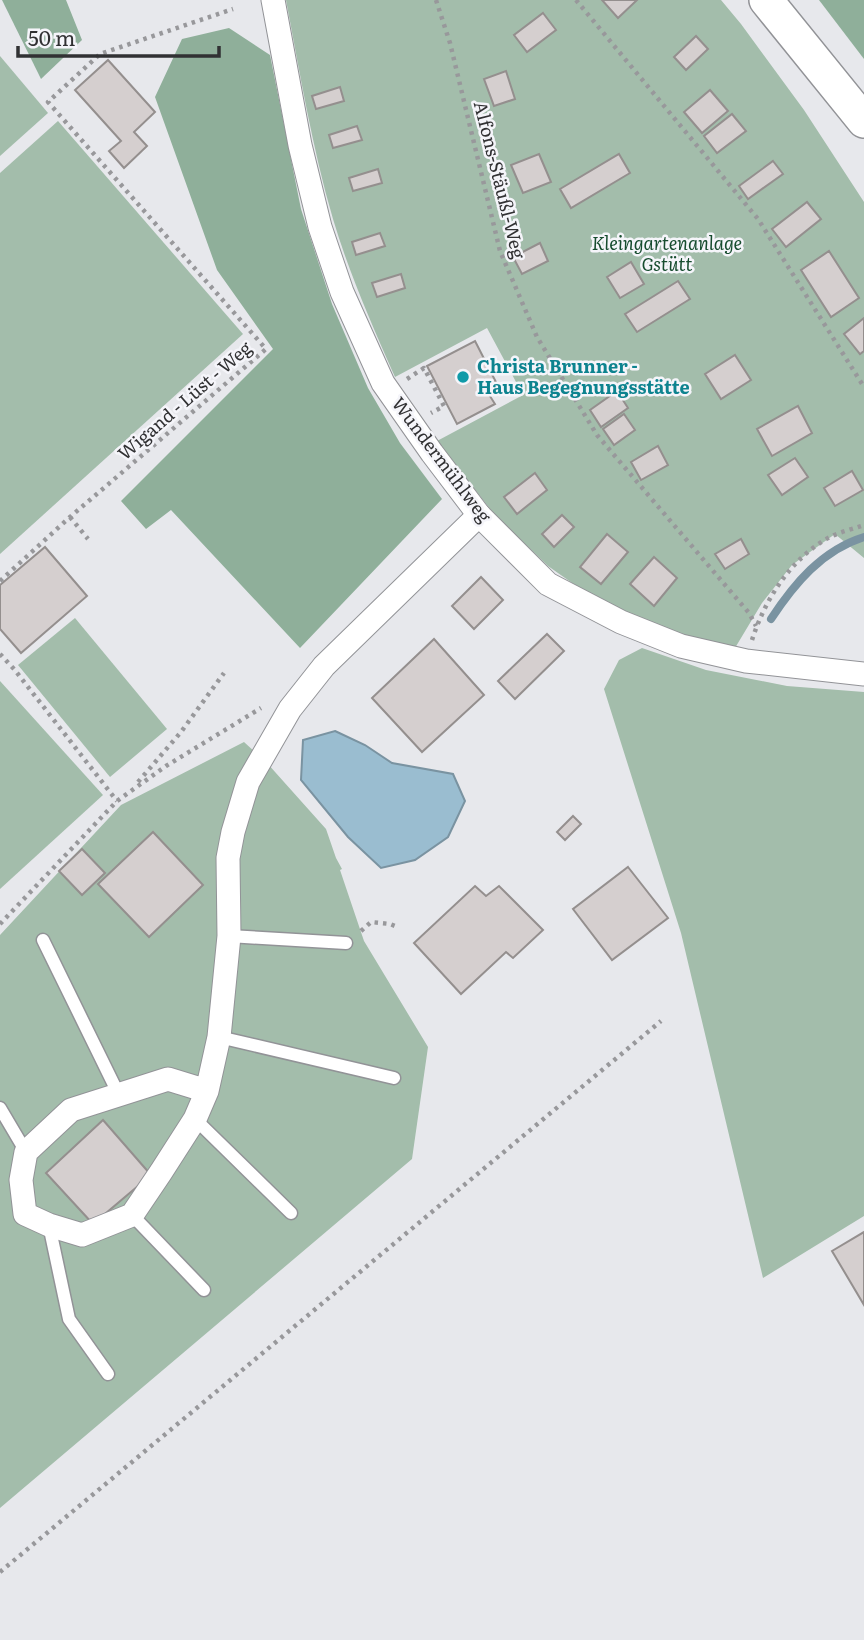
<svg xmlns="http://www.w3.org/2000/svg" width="864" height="1640" font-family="Literata,serif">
	<rect width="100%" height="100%" fill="#e7e8ec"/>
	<g fill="#a3bdab">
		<path d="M 286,0 L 721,0 L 741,24 L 804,110 L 864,202 L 864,558 L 835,534 L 792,565 L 762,603 L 735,648 L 669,632 L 602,604 L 548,566 L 494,514 L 437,441 L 523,395 L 487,328 L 395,377 C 372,325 349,273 333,219 C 312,147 300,73 286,0 Z"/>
		<polygon points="0,56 48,113 0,156"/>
		<polygon points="58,121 243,334 0,554 0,173"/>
		<polygon points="75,618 167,729 110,777 18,665"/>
		<polygon points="642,648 706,670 787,686 864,692 864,1216 763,1278 681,933 604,689 619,660"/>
		<polygon points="0,681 103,795 0,889"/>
		<polygon points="244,742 267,763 326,829 336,858 342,869 340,870 364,941 428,1047 412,1159 0,1508 0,935 121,805"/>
	</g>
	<g fill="#8faf9a">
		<polygon points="2,0 66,0 82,40 41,79"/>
		<polygon points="819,0 864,0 864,59"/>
		<polygon points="229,28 270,55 301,209 332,304 368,388 400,443 442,499 300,648 171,510 146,529 121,501 273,349 217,270 155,97 182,39"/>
	</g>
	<polygon fill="#9abdd0" stroke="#7a93a1" stroke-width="2" points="335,731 365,745 392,763 453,774 465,801 448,837 415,860 381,868 348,837 301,780 303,740"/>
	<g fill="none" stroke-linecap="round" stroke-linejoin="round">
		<path stroke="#7a93a1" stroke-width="8" d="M 771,619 C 794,584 822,550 864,537"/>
	</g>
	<g fill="#d5cfcf" stroke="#948f8e" stroke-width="2">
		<polygon points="602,0 637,0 618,18"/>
		<polygon points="543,13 556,30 527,52 514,35"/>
		<polygon points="696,36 708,49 686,70 674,57"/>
		<polygon points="108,60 155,112 134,132 147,146 124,168 109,151 121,141 75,90"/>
		<polygon points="506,71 515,99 494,106 484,79"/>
		<polygon points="340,87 344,101 316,109 312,96"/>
		<polygon points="710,90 728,111 702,133 684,112"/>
		<polygon points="732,114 746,131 717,153 704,136"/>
		<polygon points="357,126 362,140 333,148 329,135"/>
		<polygon points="539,154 551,182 523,193 511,165"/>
		<polygon points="619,154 630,173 571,208 560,189"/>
		<polygon points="773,161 783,174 748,199 739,186"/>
		<polygon points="378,169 382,183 353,191 349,178"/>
		<polygon points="807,202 821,219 786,247 772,229"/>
		<polygon points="380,233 385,246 356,255 352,242"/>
		<polygon points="540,243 548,261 522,274 513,257"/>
		<polygon points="829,251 859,298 831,317 801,270"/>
		<polygon points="631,262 644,284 620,298 607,277"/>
		<polygon points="401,274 405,288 377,297 372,283"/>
		<polygon points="678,281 690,299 637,332 625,314"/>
		<polygon points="864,318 864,351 860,354 844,334"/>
		<polygon points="475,341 499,388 488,393 495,404 457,424 427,366"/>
		<polygon points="735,355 751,380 721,399 705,374"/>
		<polygon points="617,391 628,408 601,427 590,410"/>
		<polygon points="798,406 812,433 772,456 757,429"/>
		<polygon points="624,414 635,430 614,445 603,429"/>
		<polygon points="658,446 668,465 641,480 631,462"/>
		<polygon points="795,458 808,477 782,495 768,475"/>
		<polygon points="852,471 863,490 835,506 824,488"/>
		<polygon points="535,473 547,490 517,514 504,497"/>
		<polygon points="562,515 574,527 554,547 542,534"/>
		<polygon points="607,534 628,552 601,584 580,567"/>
		<polygon points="741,539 749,554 725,569 715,554"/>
		<polygon points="45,547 87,596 21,653 0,629 0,585"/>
		<polygon points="654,557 677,578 654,606 630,584"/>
		<polygon points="481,577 503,600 474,629 452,606"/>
		<polygon points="547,634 564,651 515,699 498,681"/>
		<polygon points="434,639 484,695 422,752 372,698"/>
		<polygon points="573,816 581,824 565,840 557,832"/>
		<polygon points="153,832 203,885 149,937 98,884"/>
		<polygon points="82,849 105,873 82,895 59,871"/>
		<polygon points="628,867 668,918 612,960 573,909"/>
		<polygon points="475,886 486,896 499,886 543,930 513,958 506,952 461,994 414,943"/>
		<polygon points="103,1120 151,1175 93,1224 46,1173"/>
		<polygon points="864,1232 864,1305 832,1251"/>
	</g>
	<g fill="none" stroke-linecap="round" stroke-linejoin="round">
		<g stroke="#929397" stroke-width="15">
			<g id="service">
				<polyline points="229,936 346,943"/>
				<polyline points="43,940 119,1095"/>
				<polyline points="219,1037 394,1078"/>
				<polyline points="0,1108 26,1152"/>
				<polyline points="195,1119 291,1213"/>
				<polyline points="132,1215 204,1290"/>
				<polyline points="49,1225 69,1319 108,1374"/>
			</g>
		</g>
		<g stroke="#929397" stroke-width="25">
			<g id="minor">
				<polyline points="273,0 300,145 320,227 342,292 383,383 432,453 479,515 548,584 621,622 681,646 746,661 864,674"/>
				<polyline points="207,1091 168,1079 71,1110 26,1152 21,1180 25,1214 49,1225 82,1235 132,1215 161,1172 195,1119 207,1091 219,1037 229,936 228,858 233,832 248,782 290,709 324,666 479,515"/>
			</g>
		</g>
		<g stroke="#929397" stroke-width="36">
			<polyline id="secondary" points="766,0 864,121"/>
		</g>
		<g stroke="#98989b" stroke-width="4.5" stroke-dasharray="3.5 5" stroke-linecap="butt">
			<polyline points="436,0 450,43 500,251 537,337 597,435 749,613 756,626"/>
			<polyline points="576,0 758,219 864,387"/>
			<polyline points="407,379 424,368 444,406 431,413"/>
			<polyline points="70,517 88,539"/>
			<polyline points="0,581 70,517 266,349 48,102 100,54 233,9"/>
			<path d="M 752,640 C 765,599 791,559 828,538 C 839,532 853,529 864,525"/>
			<polyline points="0,654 14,669 117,801"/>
			<polyline points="138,782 181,732 224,673"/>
			<polyline points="0,924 117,801 166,766 261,708"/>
			<polyline points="361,931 371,922 390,924 395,926"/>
			<polyline points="0,1572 661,1021"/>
		</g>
		<use href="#service" stroke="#fff" stroke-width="12"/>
		<use href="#minor" stroke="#fff" stroke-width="23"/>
		<use href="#secondary" stroke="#fff" stroke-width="33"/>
	</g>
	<circle fill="#0f9aa8" stroke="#f5f5fa" stroke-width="2.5" cx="463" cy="377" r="7"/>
	<g text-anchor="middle" stroke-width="5" stroke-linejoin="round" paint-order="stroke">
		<g font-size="18" fill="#313133" stroke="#f5f5fa">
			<text transform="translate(499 180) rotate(76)" y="6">Alfons-Stäußl-Weg</text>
			<text transform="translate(185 401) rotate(-41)" y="6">Wigand - Lüst - Weg</text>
			<text transform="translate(441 460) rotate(53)" y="6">Wundermühlweg</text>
		</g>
		<g font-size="18" font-style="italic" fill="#164c2e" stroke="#f5f5fa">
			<text x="667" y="250">Kleingartenanlage<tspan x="667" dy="21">Gstütt</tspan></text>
		</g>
		<g font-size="18" font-weight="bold" fill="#0d838f" stroke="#f5f5fa" text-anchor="start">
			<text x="477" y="373">Christa Brunner -<tspan x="477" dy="21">Haus Begegnungsstätte</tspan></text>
		</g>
	</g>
	<path d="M18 46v10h201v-10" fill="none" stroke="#313133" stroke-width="3.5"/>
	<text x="28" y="46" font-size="21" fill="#313133" stroke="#f5f5fa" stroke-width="5" paint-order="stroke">50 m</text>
</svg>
